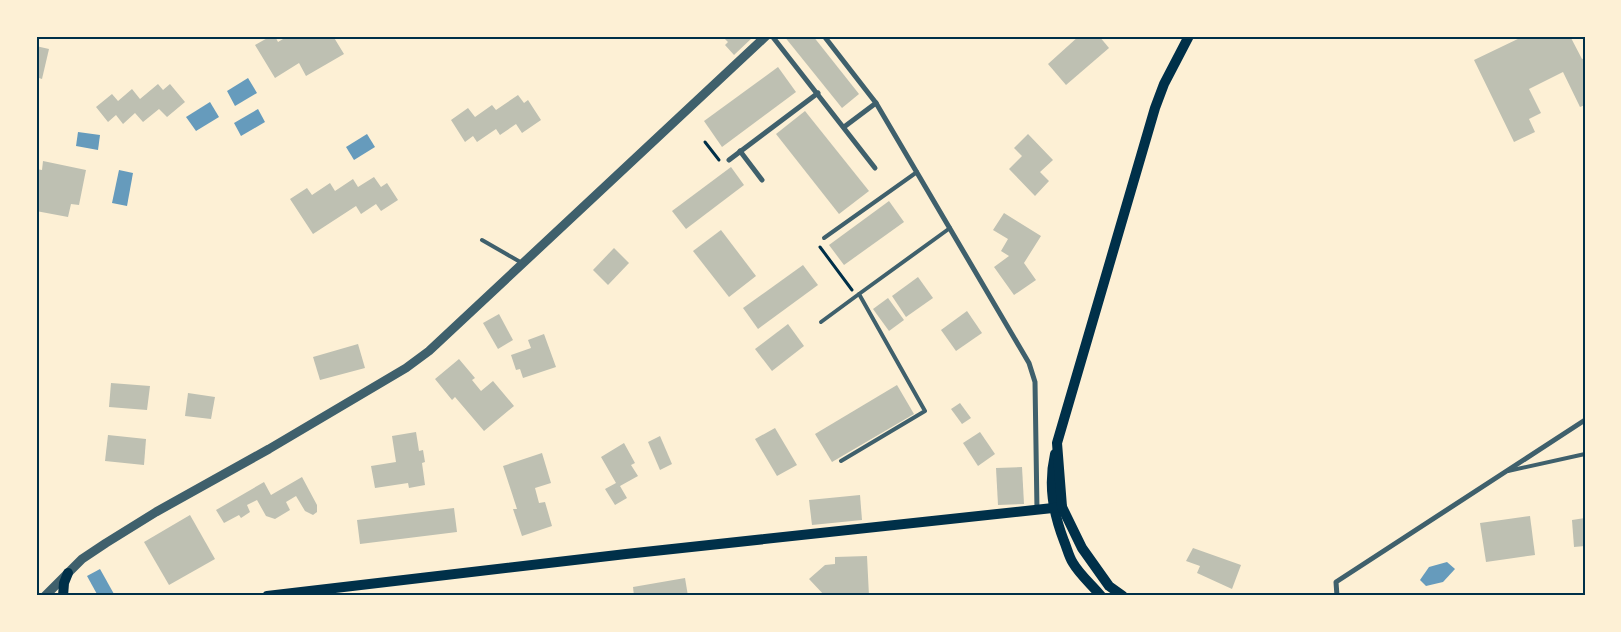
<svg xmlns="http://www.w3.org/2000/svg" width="1621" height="632" font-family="Ubuntu,sans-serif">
	<rect width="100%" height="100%" fill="#fdf0d5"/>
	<g fill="#669bbc">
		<polygon points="248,78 257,93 235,106 227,91"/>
		<polygon points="210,102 219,117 196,131 186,117"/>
		<polygon points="258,109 265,122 241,136 234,123"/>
		<polygon points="78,132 100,135 98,150 76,146"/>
		<polygon points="367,134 375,147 354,160 346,147"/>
		<polygon points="119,170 133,173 127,206 112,203"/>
		<polygon points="1447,562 1455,569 1443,582 1426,586 1420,580 1429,567"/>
		<polygon points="100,569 114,594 98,596 87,576"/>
	</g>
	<g fill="#bec0b2">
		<polygon points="271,36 275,36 278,42 288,36 300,36 302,39 307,36 333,36 344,54 306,76 299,63 275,78 255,45"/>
		<polygon points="722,36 749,36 752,38 734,55 725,45 728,42"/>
		<polygon points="784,36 813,36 859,94 842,108"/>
		<polygon points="1079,36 1099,36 1109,48 1066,85 1048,64"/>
		<polygon points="1524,36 1570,36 1582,59 1585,58 1585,105 1580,107 1563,72 1529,89 1541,113 1529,119 1535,132 1514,142 1474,60"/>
		<polygon points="36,46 49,49 42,79 36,77"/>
		<polygon points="778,67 796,92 722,147 704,121"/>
		<polygon points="158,84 163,90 170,84 185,102 167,117 159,109 143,122 135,113 123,124 116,115 108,122 96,107 112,94 118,101 132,89 140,99"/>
		<polygon points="518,95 524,103 528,100 541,120 522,133 516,124 500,135 496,129 477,142 473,136 465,142 451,120 468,108 475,117 492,105 496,110"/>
		<polygon points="805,111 869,191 839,214 776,134"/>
		<polygon points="1028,134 1053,160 1040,172 1049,181 1035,196 1009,169 1022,156 1014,148"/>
		<polygon points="43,161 86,170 79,205 71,204 68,217 36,211 36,169 42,170"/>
		<polygon points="731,167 744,185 686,229 672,211"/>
		<polygon points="374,177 381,187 387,183 398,200 381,211 376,204 361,214 356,206 313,234 290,199 307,188 312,195 330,183 335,191 353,179 358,187"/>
		<polygon points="889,201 904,222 844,265 829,245"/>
		<polygon points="1004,213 1041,236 1024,263 1036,280 1014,295 994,267 1009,256 1001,251 1008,239 993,230"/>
		<polygon points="721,230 756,276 729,297 693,251"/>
		<polygon points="614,248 629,263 608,285 593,270"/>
		<polygon points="803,265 818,285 758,329 743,308"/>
		<polygon points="918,277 933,298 906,317 892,296"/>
		<polygon points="888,298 904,320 889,331 873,309"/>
		<polygon points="967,311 982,333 956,351 941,330"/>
		<polygon points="499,314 513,340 498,349 483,323"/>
		<polygon points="788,324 804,346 772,371 755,349"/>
		<polygon points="544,334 556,367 523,378 520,369 516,370 511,355 531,348 528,340"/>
		<polygon points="358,344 365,368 320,380 313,357"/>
		<polygon points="459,359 475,378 472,380 481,391 493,381 514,406 484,431 455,397 452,400 435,379"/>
		<polygon points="111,383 150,386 147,410 109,407"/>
		<polygon points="897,385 914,414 832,462 815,434"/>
		<polygon points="188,393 215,397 211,419 185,416"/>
		<polygon points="960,403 971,418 962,424 951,409"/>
		<polygon points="775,428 797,465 777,476 755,439"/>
		<polygon points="416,432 419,451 423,450 425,462 422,463 425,485 409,488 408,483 375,488 371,466 396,462 392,436"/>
		<polygon points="980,432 995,454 978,466 963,443"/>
		<polygon points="108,435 146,439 144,465 105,461"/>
		<polygon points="660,436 672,464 660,470 648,442"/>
		<polygon points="624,443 635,463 631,465 638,476 620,486 627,498 615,505 605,489 616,483 601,457"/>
		<polygon points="542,453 551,483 535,488 539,503 545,502 552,526 522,536 513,509 517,509 503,466"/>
		<polygon points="1022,467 1024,504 998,505 996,468"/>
		<polygon points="302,477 317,505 317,512 313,515 305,511 296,496 286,502 290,510 275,519 266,516 257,500 247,505 250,512 241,518 239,515 224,523 216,510 264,482 271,495"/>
		<polygon points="860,495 862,520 812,525 809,500"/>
		<polygon points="454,508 457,532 360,544 357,520"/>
		<polygon points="190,515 215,559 169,585 144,542"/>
		<polygon points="1530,516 1535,555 1486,562 1480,523"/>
		<polygon points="1585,518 1585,546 1574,547 1572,520"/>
		<polygon points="1193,548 1241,565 1232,589 1197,573 1200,566 1186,561"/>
		<polygon points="867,556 869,596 825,596 809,579 825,565 835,564 835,557"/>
		<polygon points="685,578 688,596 634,596 633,587"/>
	</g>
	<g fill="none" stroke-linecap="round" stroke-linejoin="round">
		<g stroke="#003049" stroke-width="3">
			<polyline points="705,142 719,160"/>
			<polyline points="820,247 852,290"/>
		</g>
		<g stroke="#3f606c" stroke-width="4">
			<polyline points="824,238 917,172"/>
			<polyline points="482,240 522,263"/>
			<polyline points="821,322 859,294"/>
			<polyline points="841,461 925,411 859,294 950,228"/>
			<polyline points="1508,471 1585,454"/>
		</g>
		<g stroke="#3f606c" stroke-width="5">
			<polyline points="772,36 875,168"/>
			<polyline points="824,36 876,103 1029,363 1035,382 1037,510"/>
			<polyline points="844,127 876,103"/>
			<polyline points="740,151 762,180"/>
			<polyline points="729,160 818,93"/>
			<polyline points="1337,596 1336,582 1585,420"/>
		</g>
		<polyline stroke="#3f606c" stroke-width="9" points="45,596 82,559 106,543 156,512 269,449 406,368 429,351 766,36"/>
		<g stroke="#003049" stroke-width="10">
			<path d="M 1055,454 C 1048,485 1053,512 1064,541 C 1067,548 1069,557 1073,563 C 1080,575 1092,585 1101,596"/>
			<polyline points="63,596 64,583 68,573"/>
			<polyline points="267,596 626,554 1062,507"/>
			<polyline points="1123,596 1109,586 1082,548 1062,507 1057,443 1155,108 1164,84 1189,36"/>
		</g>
	</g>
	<rect width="1621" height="632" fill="none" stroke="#fdf0d5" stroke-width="75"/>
	<rect x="38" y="38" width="1546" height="556" fill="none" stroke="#003049" stroke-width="2"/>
</svg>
